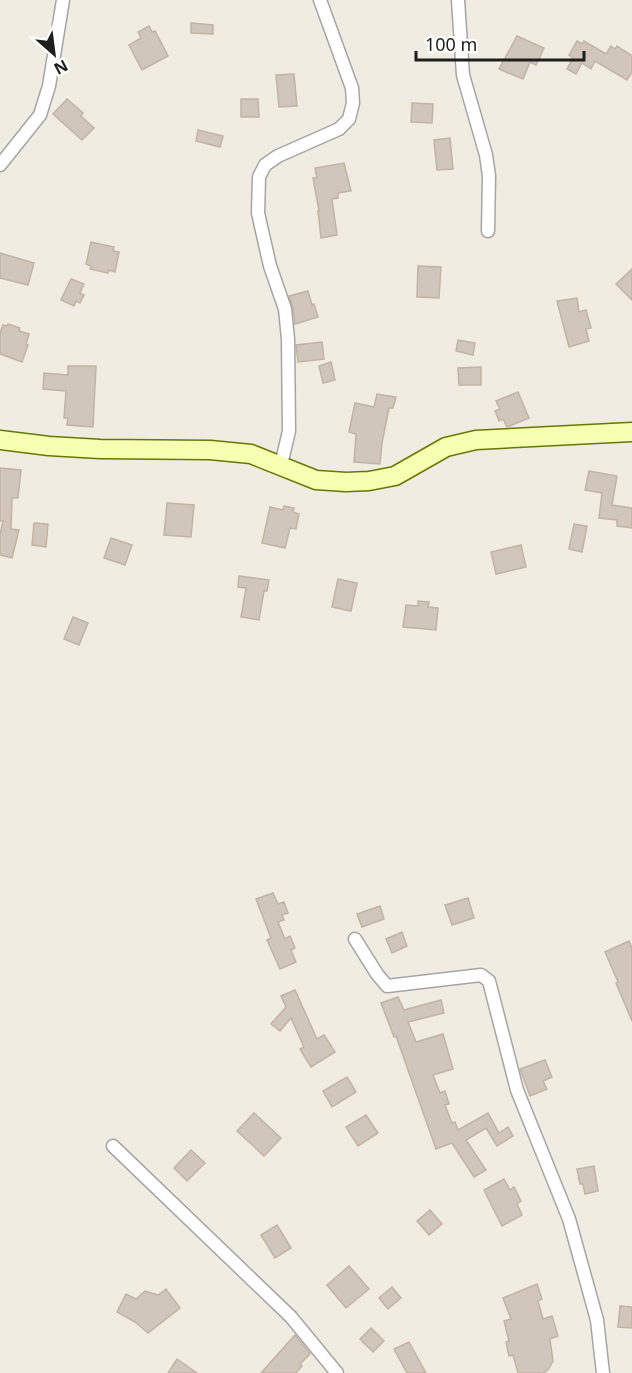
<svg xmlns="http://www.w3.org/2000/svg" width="632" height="1373" font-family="'Noto Sans',sans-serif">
	<rect width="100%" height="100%" fill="#f0ece2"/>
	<g fill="#d0c6bb" stroke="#c3b3a3" stroke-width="1.5">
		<polygon points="191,23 213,25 213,34 191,33"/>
		<polygon points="149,26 152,32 155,31 168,56 142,70 129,45 141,38 138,32"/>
		<polygon points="517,36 544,48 536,65 530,62 523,79 499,69"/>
		<polygon points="577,41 582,44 584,41 606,54 611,46 615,49 617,46 632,56 632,72 627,80 595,61 591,69 582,63 576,74 567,69 573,58 569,55"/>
		<polygon points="294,74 297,106 279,107 276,75"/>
		<polygon points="67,99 83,113 81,116 94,128 82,140 53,114"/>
		<polygon points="241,99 258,99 259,117 241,117"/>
		<polygon points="412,103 433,104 432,123 411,122"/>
		<polygon points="198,130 223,136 220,147 196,141"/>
		<polygon points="450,138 453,169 437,170 434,140"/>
		<polygon points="344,163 351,191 338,193 338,198 332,199 337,235 321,238 318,211 319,211 313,178 317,178 315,168"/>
		<polygon points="91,242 114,247 113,251 119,252 115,272 109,270 108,273 90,269 91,266 86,264"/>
		<polygon points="0,253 34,263 28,285 0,278"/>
		<polygon points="418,266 441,267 439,298 417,297"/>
		<polygon points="632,269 632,300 616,284"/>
		<polygon points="71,279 84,284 80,293 84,295 80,303 76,301 74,306 61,300"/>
		<polygon points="308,291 312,305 314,304 318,317 295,324 293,308 289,296"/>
		<polygon points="577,298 579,312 586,310 591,328 586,329 589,341 569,347 557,301"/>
		<polygon points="8,324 20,328 19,331 29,334 26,344 28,345 22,362 0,354 0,333 3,325 7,326"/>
		<polygon points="458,340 475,343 473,355 456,351"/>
		<polygon points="322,342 324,359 298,362 296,345"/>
		<polygon points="331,362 335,380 323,383 319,366"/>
		<polygon points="68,366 96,366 93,427 67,425 68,418 64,418 66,391 43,389 44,373 68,375"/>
		<polygon points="481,367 481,385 459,385 458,368"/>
		<polygon points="518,392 529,418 507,427 503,419 499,421 495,411 500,409 496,401"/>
		<polygon points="377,394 396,397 393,408 389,408 382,443 380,464 354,462 356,434 349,432 355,403 374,407"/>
		<polygon points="0,468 21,470 18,498 12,498 11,529 19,530 12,558 0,555 0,534 3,521 0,521"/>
		<polygon points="589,471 617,476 612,505 632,508 632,528 617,526 617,520 599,518 602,493 585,490"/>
		<polygon points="167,503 194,505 191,537 164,535"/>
		<polygon points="284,506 294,508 293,512 299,514 296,529 290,528 285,548 262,543 270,507 283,510"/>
		<polygon points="34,523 48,524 46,547 32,545"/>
		<polygon points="574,524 587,526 582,552 569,549"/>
		<polygon points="111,538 132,545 125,565 104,558"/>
		<polygon points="521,545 526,567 496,574 491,552"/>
		<polygon points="239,576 269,580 267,591 264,591 259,620 241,617 246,588 238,587"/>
		<polygon points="338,579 357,583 351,611 332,607"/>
		<polygon points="418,601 429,602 428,607 438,608 436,630 403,627 406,605 418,606"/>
		<polygon points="73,617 88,623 79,645 64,639"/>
		<polygon points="273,893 278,904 284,902 288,913 282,915 284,920 278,922 285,939 290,936 295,948 291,950 296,962 280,969 267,940 271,938 256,899"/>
		<polygon points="468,898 474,918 452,925 445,905"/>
		<polygon points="380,906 384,919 362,927 357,914"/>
		<polygon points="402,932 407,946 392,953 386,939"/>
		<polygon points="629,941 632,948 632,1021 616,983 618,982 605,952"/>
		<polygon points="295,990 317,1039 324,1035 335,1052 311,1067 300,1049 304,1047 291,1018 280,1031 271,1024 286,1007 281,996"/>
		<polygon points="398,997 404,1010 441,1000 444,1013 408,1022 416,1042 443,1034 453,1069 433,1075 440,1093 445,1091 449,1104 445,1105 452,1123 455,1122 458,1130 488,1113 499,1133 508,1127 513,1136 497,1146 486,1128 466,1140 486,1170 474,1177 452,1143 436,1149 396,1036 394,1037 381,1003"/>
		<polygon points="545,1060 552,1077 543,1081 547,1089 530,1096 520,1069"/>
		<polygon points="347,1077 356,1092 332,1107 323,1091"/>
		<polygon points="254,1113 281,1138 264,1156 237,1131"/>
		<polygon points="366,1115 378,1133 358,1146 346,1127"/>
		<polygon points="191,1150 205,1163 187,1181 174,1168"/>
		<polygon points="594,1166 598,1191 585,1194 583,1184 580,1184 577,1169"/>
		<polygon points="504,1179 510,1190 514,1187 521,1201 517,1204 522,1215 502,1226 484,1190"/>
		<polygon points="430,1210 442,1224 429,1235 417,1221"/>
		<polygon points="277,1225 291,1248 275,1258 261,1235"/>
		<polygon points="349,1266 369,1289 346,1308 327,1285"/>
		<polygon points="537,1284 542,1299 538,1301 543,1319 552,1316 558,1336 550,1339 553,1361 548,1370 543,1373 518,1373 513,1355 509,1356 506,1342 509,1341 504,1321 511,1319 503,1298"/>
		<polygon points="392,1287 401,1298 388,1309 379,1298"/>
		<polygon points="166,1289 180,1308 148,1333 135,1322 117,1312 126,1294 136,1299 145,1291 158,1295"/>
		<polygon points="620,1306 632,1307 632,1328 618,1327"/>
		<polygon points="371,1328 384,1341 373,1352 360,1339"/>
		<polygon points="295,1335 310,1354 300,1364 302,1366 296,1373 261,1373"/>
		<polygon points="409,1342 426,1373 407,1373 394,1349"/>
		<polygon points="177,1359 197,1373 168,1373"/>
	</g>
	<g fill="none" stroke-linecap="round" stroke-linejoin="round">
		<g stroke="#a5a5a5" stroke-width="15">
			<g id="street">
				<polyline points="458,0 463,75 486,155 489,176 488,231"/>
				<polyline points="0,165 40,115 49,86 63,0"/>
				<polyline points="281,465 289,431 288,339 285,309 270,266 258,213 259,177 265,165 278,156 339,129 349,119 353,103 352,88 320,0"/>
				<polyline points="355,939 377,974 387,986 481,975 489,981 517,1090 569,1219 597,1320 603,1373"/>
				<polyline points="113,1146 291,1317 337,1373"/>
			</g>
		</g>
		<g stroke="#657900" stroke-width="21">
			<polyline id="secondary" points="0,440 49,446 100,449 210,450 251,454 316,480 346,482 369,481 395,476 446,447 476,440 632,432"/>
		</g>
		<use href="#street" stroke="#fff" stroke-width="12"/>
		<use href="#secondary" stroke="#f6ffb1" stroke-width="18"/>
	</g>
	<g transform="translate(54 54) rotate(152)" stroke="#ffffff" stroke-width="4.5" paint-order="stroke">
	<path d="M0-4.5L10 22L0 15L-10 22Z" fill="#1e1e1e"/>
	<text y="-9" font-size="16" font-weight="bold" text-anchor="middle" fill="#1e1e1e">N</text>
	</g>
	<path d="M416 51v9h168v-9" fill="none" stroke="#1e1e1e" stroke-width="3"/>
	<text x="425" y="51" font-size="18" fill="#1e1e1e" stroke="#ffffff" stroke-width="4.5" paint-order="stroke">100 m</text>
</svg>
